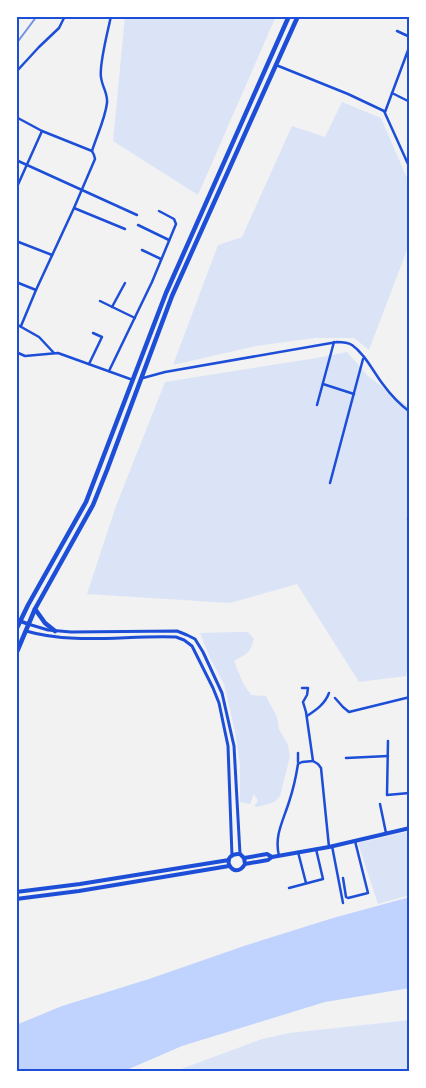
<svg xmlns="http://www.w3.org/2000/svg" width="426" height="1088" font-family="'Asap Condensed',sans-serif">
	<rect width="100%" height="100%" fill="#f2f2f2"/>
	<g fill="#dbe4f7">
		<polygon points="125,16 276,16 198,195 113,141"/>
		<polygon points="342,102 381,118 410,185 410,242 369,350 354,338 315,338 256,346 173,365 218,245 242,237 292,126 325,137"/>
		<polygon points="347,352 368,376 410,408 410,654 406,676 359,682 297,584 230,603 87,594 116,506 165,382 316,358"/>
		<path d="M 234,632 L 248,632 L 254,639 C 250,654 246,654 234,661 L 243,683 L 251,695 L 266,696 L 277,717 L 279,729 L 288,745 L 290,757 L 280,796 L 274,802 L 268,804 L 257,807 L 254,806 L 258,801 L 254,794 L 250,804 L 240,802 L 240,765 L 235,731 L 224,684 L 210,658 L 200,633 Z"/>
		<polygon points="410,831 410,895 378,904 358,843"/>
		<polygon points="410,1020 410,1072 176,1072 181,1069 262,1039 289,1033"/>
	</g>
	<polygon fill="#bfd3fe" points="410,897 410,988 325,1002 182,1046 122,1072 16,1072 16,1025 62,1006 149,979 244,946 333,918"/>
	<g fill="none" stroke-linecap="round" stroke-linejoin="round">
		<g stroke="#1d4ed8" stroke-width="2.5">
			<polyline points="397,31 410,37"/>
			<polyline points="276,65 348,94 384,111 408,164"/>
			<polyline points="16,72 39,47 59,28 65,16"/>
			<polyline points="392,93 410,102"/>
			<polyline points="385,112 410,45"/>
			<polyline points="16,117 42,131 92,151"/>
			<polyline points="16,160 137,215"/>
			<polyline points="16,189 42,131"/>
			<polyline points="74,208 125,229"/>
			<polyline points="138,225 169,240"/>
			<polyline points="16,241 52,255"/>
			<polyline points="142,250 161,259"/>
			<polyline points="16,282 36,290"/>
			<polyline points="100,301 135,318"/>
			<polyline points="112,307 125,283"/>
			<polyline points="16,324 39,337 54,353"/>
			<path d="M 21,326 L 36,290 L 74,208 L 95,159 L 94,155 L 92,151 C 97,135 105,119 107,103 C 108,93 102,87 101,77 C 99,64 108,31 111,16"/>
			<polyline points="16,352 25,356 58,353 133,380"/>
			<polyline points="89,364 102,337 93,333"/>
			<polyline points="109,371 152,282 176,224 174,219 159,211"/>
			<path d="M 143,378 L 165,372 L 337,342 C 343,342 347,342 352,345 C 365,354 373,371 382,383 C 390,394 399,404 410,412"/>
			<polyline points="323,384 354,394"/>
			<polyline points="317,405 334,342"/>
			<polyline points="330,483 363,359"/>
			<polyline points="408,519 410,515"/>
			<polyline points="302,688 308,688 307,695 303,702 306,712 313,761 318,764 321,768 329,847"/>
			<polyline points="335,698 343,707 349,712 410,697"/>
			<path d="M 307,716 C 316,710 325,704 329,693"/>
			<polyline points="388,741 387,795 409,793"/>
			<polyline points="298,753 298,762"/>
			<polyline points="346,758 388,756"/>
			<polyline points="410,784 410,799"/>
			<polyline points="380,804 386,833"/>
			<polyline points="332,846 343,903"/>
			<polyline points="298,852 306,883"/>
			<path d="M 279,856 C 274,836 283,821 289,802 C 293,790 296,777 298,764 L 302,762 L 313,761"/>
			<polyline points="343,878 346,897 348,898 368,893 355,841"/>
			<polyline points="289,888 323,879 316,849"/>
		</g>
		<g stroke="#1d4ed8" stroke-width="3">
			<polyline points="28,624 48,630 71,632 177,631 187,635 195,639 203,652 222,693 234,746 240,854"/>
			<path d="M 26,631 C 74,645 126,635 176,637 L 184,640 L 192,646 L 213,688 L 219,703 L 228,746 L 232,856"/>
		</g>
		<g stroke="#1d4ed8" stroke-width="4">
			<polyline points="16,621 20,621 28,624"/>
			<polyline points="244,858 267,854 272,857"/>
			<path d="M 245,864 L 244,858 L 240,854 C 217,853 234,883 245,864 L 268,860 L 272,857 L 329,847 L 410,828"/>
			<polyline points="16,892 80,884 229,860"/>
			<polyline points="16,899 79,891 229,866"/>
		</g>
		<g stroke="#1d4ed8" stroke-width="4.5">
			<polyline points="35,609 45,623 55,631"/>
			<polyline points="16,630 28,605 86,502 166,293 289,16"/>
			<polyline points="16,654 35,609 93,505 107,470 172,296 298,16"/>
		</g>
		<polyline stroke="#7290e2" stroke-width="2" points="16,44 37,16"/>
	</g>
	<rect width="426" height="1088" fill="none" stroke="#ffffff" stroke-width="35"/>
	<rect x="18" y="18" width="390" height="1052" fill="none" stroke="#1d4ed8" stroke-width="2"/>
</svg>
